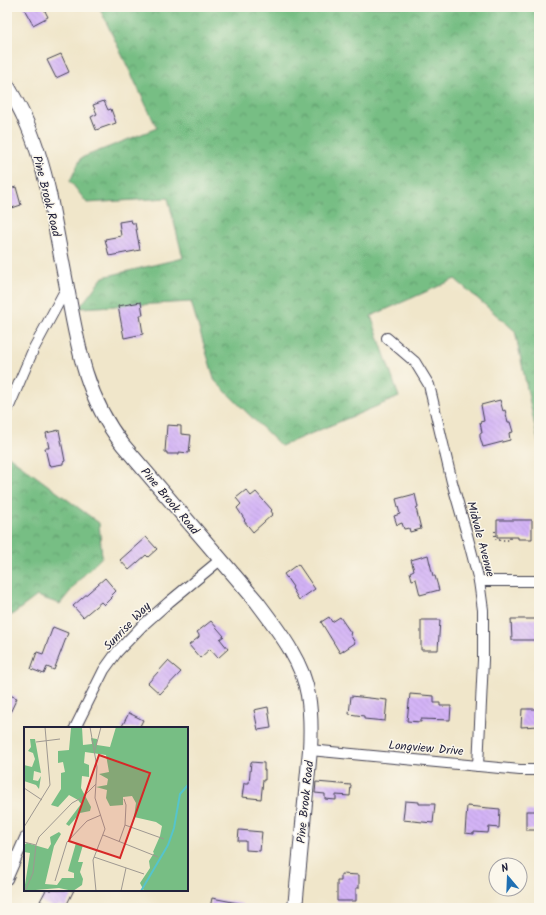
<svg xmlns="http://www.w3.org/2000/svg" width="546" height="915" font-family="Kalam,sans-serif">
	<defs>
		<pattern id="forest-crowns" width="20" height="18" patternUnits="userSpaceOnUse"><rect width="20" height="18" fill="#77be84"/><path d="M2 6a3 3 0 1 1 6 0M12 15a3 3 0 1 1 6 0" fill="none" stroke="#619a6d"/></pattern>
		<pattern id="building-back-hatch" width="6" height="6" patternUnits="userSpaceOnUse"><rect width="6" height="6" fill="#d3b3f6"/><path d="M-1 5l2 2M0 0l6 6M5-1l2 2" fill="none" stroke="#b59ad4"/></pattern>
	</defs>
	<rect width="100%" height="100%" fill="#fbf7ec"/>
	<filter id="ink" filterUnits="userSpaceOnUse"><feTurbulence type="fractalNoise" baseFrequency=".025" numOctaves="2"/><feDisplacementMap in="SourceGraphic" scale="8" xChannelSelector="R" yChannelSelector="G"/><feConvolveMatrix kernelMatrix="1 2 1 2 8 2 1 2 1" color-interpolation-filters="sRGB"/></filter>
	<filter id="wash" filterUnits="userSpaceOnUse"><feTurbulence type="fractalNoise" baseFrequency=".012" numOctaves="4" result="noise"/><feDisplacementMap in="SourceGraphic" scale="16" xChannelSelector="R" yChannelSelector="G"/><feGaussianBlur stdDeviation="0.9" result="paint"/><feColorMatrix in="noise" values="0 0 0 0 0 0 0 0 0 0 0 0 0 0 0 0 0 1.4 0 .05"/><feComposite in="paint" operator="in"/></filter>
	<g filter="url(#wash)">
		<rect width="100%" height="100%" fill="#f0e6ca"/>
		<g fill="url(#forest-crowns)" stroke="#4c7060">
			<polygon points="99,7 539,7 539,446 515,331 455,279 371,316 399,397 281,446 215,381 191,302 79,308 103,277 183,258 168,198 87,203 70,181 81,158 157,128"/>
			<polygon points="7,455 99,523 102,557 81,578 60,604 37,596 9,617 7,623"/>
		</g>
		<g id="blocks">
			<g fill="url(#building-back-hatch)">
				<polygon points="23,7 43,7 48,17 33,25"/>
				<polygon points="61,54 69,72 56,78 47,60"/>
				<polygon points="104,101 108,110 111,109 116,123 96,130 91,117 97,114 93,105"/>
				<polygon points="16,187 21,205 9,209 7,202 7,190"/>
				<polygon points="131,220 132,223 135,223 140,250 109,256 105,239 121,236 119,222"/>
				<polygon points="141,302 143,315 140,315 143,334 124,338 118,306"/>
				<polygon points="500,400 503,411 505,410 508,422 510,422 513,432 509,433 510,440 483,447 480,437 480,433 482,433 480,422 484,421 481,405"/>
				<polygon points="167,425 181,426 181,434 191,435 189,453 179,452 179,454 167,454 167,452 165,452"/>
				<polygon points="59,430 65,461 63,462 63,464 51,466 50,464 49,465 45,448 49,448 46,433"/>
				<polygon points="246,490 251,496 256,492 272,510 271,511 273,514 253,532 244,521 245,520 237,508 241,504 236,498"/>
				<polygon points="415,494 418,507 416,508 421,529 410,532 409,528 404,529 402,523 397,525 394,516 400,514 396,499"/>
				<polygon points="497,520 532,520 532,539 518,539 518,537 497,537"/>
				<polygon points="146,537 157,549 148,557 146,555 129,570 120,560"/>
				<polygon points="428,555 433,576 435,576 439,590 420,595 416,579 412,580 410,572 414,570 411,560"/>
				<polygon points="298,564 315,589 299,600 292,588 293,587 284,574"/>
				<polygon points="105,578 116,591 111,596 112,597 104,605 101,602 83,617 73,606"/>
				<polygon points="329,617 332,622 340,617 351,633 350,634 355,643 340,653 321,622"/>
				<polygon points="511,619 539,619 539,640 512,640"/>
				<polygon points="421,620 440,620 438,650 421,650"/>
				<polygon points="211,621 224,636 220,639 228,649 218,658 210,649 200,658 189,645 199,637 199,635 197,632"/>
				<polygon points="53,627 68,633 54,670 47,667 44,674 31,669 37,652 43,654"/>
				<polygon points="168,661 181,672 160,694 148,683"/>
				<polygon points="7,694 17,698 7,719"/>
				<polygon points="410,694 434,696 434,703 440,703 440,706 451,706 450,720 421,719 421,722 407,721"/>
				<polygon points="351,696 387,700 385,721 364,719 364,716 349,714"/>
				<polygon points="268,707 271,728 258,730 254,710"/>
				<polygon points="522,709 539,709 539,726 521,727"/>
				<polygon points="129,713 143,720 139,728 121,728"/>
				<polygon points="251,762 264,763 264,770 265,770 265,780 263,780 261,799 242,797 244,783 249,783"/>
				<polygon points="316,782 351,785 350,796 336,795 336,800 325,799 325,794 315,793"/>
				<polygon points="405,801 419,802 419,804 435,804 433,823 403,820"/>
				<polygon points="467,806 500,809 499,828 489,827 488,833 474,832 474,834 465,833"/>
				<rect x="526" y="811" width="13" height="19"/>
				<polygon points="239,830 262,832 260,851 246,850 246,841 238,841"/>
				<polygon points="341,874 359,875 359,888 356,888 356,901 337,901 337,881 341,881"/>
				<polygon points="46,890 74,890 65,908 59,905 57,908 54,908 40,901"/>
				<polygon points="212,898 243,904 243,908 210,908"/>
			</g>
		</g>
	</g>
	<g filter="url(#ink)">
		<use href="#blocks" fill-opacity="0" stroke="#413f50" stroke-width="1"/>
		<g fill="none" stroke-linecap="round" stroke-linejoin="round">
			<g stroke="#413f50" stroke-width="12">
				<g id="street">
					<polyline points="387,338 415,362 429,385 452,482 466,531 479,581 483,610 483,660 478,766"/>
					<polyline points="7,411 34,348 67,287"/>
					<polyline points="479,581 539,581"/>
					<polyline points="75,728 104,670 117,652 142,626 169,602 220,560"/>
					<polyline points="310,750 520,770 539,770"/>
					<polyline points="7,879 25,838"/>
				</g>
			</g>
			<g stroke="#413f50" stroke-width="16">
				<path id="secondary" d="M 7,85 C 13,96 19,106 24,117 C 36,142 44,171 50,198 C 56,230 62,262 68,293 C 78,349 87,399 123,445 L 257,602 C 277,629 303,661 308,695 C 311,713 311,732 310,750 L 295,908"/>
			</g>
			<polyline stroke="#413f50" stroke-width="2" stroke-dasharray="1 3" stroke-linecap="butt" points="495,531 495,538 497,540 510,540 510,537"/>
			<use href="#street" stroke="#fff" stroke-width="10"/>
			<use href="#secondary" stroke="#fff" stroke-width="14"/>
		</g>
	</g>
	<g text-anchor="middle" stroke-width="3" stroke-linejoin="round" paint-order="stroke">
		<g font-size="12" fill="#22223b" stroke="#fbf7ec">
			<text transform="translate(47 196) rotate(76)" y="4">Pine Brook Road</text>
			<text transform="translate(170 501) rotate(50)" y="4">Pine Brook Road</text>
			<text transform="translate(481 539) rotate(75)" y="4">Midvale Avenue</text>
			<text transform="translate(127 626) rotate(-46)" y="4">Sunrise Way</text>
			<text transform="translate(426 748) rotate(5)" y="4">Longview Drive</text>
			<text transform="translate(305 802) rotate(-84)" y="4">Pine Brook Road</text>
		</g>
	</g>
	<g transform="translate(24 727)">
		<rect width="164" height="164" fill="#f0e6ca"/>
		<path d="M 58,0 L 59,18 L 68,17 L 67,11 L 73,12 L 73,18 L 86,20 L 92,0 L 164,0 L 164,164 L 120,164 L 116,156 L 126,141 L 125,134 L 130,126 L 129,125 L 136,109 L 138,99 L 132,95 L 110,90 L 112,76 L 108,69 L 99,70 L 99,78 L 86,79 L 82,71 L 83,63 L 72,60 L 83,58 L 84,52 L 75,47 L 85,45 L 82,28 L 61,25 L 60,36 L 65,38 L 65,50 L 58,49 L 57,61 L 67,80 L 66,84 L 56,86 L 45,99 L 42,97 L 57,77 L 54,73 L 45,68 L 34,80 L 27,78 L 37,62 L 37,46 L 41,45 L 39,35 L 34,36 L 34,24 L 45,23 L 47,1 ZM 6,12 L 11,12 L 17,46 L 10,44 L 9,53 L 14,54 L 17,49 L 15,62 L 12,58 L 0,54 L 0,38 L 8,40 L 11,32 L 9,26 L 4,24 L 7,20 ZM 35,105 L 37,107 L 30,119 L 21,157 L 33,158 L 38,151 L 50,151 L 50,146 L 44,144 L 52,116 L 59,118 L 54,135 L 59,135 L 56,145 L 59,152 L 58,158 L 49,164 L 35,161 L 0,164 L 6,126 L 0,125 L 0,118 L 3,116 L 24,122 L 27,117 L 26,110 Z" fill="#77be84"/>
		<path fill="none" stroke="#56c4cb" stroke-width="2" d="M 117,164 L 144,118 L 150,101 L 156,67 L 164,58"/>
		<path fill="none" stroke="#9e9891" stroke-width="1" d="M 66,0 L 73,40 L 71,71 L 81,102 L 69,133 L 72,164M 12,15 L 36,12M 0,20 L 0,42M 71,23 L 77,0M 0,61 L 18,73M 101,98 L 140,112M 0,100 L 26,58 L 21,0M 79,108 L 134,130M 0,115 L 12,118M 95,115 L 101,98 L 102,78 L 100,72M 70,130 L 120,147M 31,154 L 43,115 L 63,94 L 77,88M 1,164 L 9,146 L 12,118 L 15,110 L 48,76 L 59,70 L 72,57M 97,164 L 102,141"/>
		<path fill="#d62828" fill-opacity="0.15" stroke="#d62828" stroke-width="2" d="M 75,28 L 126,46 L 96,131 L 45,114 Z"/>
		<rect width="164" height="164" fill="none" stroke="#22223b" stroke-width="2"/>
	</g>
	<rect width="546" height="915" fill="none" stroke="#fbf7ec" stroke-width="24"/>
	<g transform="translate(508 877) rotate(341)"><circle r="19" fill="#fbf7ec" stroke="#a4a2a5"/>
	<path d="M0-3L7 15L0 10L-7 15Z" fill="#1f6fb2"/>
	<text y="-6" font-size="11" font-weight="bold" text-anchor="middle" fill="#22223b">N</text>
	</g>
</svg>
